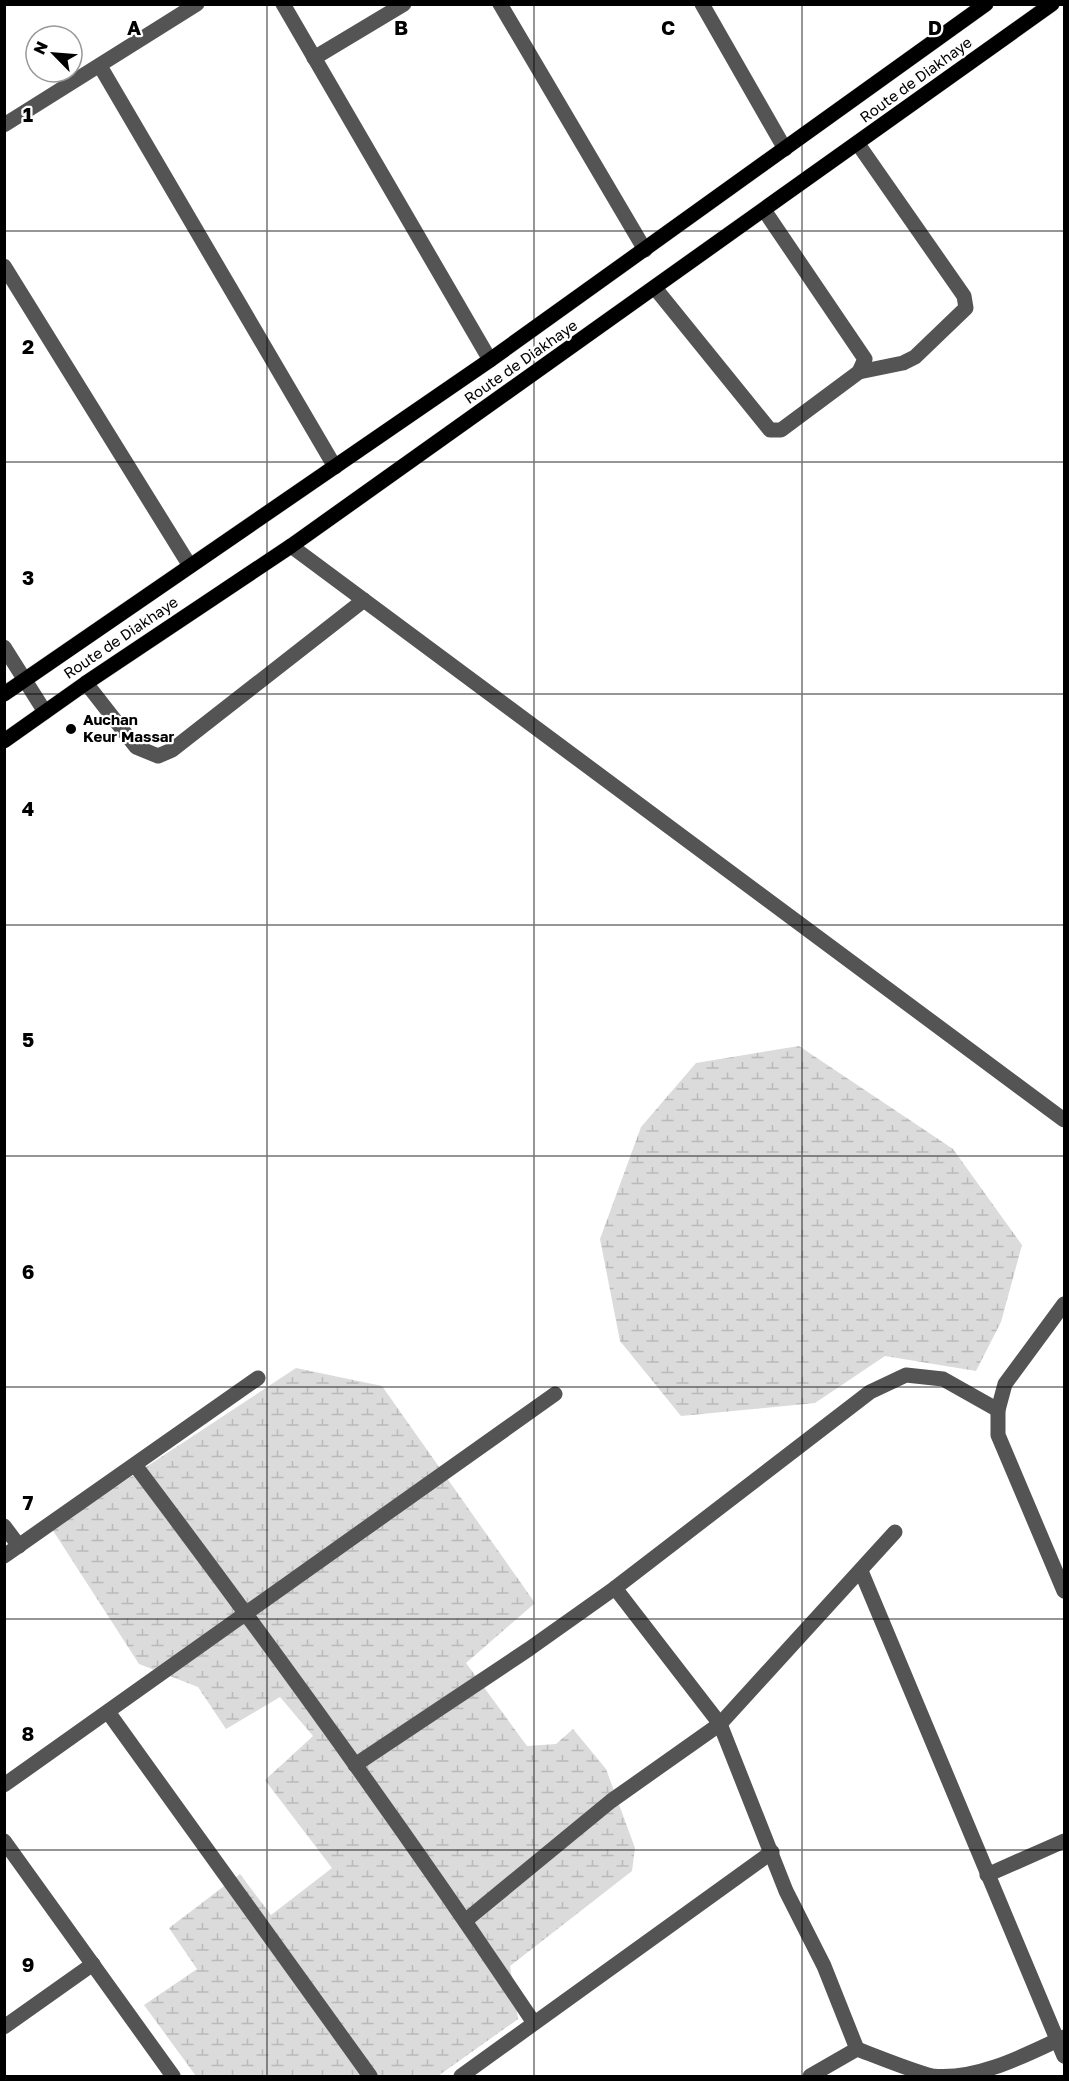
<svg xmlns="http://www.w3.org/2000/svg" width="1069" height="2081" font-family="'Golos Text',sans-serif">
	<defs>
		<pattern id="wetland-marsh" width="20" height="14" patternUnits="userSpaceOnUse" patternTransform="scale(1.5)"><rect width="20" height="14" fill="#dbdbdb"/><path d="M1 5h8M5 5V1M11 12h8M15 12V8" fill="none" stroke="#bababa"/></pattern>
	</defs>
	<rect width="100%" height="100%" fill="#fff"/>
	<g fill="url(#wetland-marsh)">
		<polygon points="799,1046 953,1149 1022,1245 1001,1322 976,1371 885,1356 815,1403 681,1416 620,1341 600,1239 641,1127 696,1063"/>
		<polygon points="296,1368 382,1386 535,1603 466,1663 527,1746 556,1744 573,1729 606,1769 635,1848 632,1871 510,1966 518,2019 438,2076 196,2076 144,2005 197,1969 169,1928 240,1874 271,1915 332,1868 265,1780 313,1736 280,1697 226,1729 198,1687 139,1664 52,1529"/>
	</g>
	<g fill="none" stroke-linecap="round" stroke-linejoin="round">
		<g stroke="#dbdbdb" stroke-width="16">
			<g id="major">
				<polyline points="4,694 490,360 986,4"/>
				<polyline points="4,741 86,683 291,546 1052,4"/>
			</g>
		</g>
		<g stroke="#545454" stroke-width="15">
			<polyline points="283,4 490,360"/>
			<polyline points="500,4 645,250"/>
			<polyline points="702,4 785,149"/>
			<polyline points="314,58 404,4"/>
			<polyline points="100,66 335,467"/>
			<polyline points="4,125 197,4"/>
			<polyline points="858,144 964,296 966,308 915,357 903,363 859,372"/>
			<polyline points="4,266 190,566"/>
			<polyline points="655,288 770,430 781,430 859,372 865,359 764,210"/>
			<polyline points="291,546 1064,1120"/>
			<polyline points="4,647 45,712"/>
			<polyline points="86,683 136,747 158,756 172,750 364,600"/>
			<polyline points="1064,1304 1005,1384 998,1410 998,1435 1064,1591"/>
			<path d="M 135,1465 C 273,1648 407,1833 534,2023"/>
			<polyline points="4,1526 19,1546"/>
			<polyline points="4,1556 258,1378"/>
			<polyline points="861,1571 1064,2056"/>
			<polyline points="615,1588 720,1724 786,1891 824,1966 857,2049 810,2076"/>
			<polyline points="108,1712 370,2076"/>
			<polyline points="355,1765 529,1649 615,1588 870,1392 906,1375 943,1379 998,1410"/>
			<polyline points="4,1785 555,1394"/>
			<polyline points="4,1841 173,2076"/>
			<polyline points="987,1875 1064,1841"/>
			<polyline points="465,1921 611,1801 720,1724 895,1532"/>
			<polyline points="4,2027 93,1964"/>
			<path d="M 857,2049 C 881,2058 907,2069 932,2076 C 976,2081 1026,2055 1064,2037"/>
			<polyline points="461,2076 772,1852"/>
		</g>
		<use href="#major" stroke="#000" stroke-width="15"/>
	</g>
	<path fill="none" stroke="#000" stroke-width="1.5" stroke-opacity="0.55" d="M 267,4 L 267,2076M 534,4 L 534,2076M 802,4 L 802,2076M 4,231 L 1064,231M 4,462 L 1064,462M 4,694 L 1064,694M 4,925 L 1064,925M 4,1156 L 1064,1156M 4,1387 L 1064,1387M 4,1619 L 1064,1619M 4,1850 L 1064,1850"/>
	<circle fill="#000" stroke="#fff" stroke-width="2" cx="71" cy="729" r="6"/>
	<g text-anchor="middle" stroke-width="4.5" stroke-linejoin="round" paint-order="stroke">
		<g font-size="15" fill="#000" stroke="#fff">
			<text transform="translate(916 80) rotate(-36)" y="5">Route de Diakhaye</text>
			<text transform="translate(521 362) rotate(-35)" y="5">Route de Diakhaye</text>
			<text transform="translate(121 638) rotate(-34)" y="5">Route de Diakhaye</text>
		</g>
		<g font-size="15" font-weight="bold" fill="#000" stroke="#fff" text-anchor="start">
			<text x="83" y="725">Auchan<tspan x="83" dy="17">Keur Massar</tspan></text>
		</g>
	</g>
	<g font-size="20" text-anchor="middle" font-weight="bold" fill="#000" stroke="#fff" stroke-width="4.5" stroke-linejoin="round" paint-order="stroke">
		<text x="134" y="35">A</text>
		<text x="401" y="35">B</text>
		<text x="668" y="35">C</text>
		<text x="935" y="35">D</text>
		<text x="28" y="122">1</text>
		<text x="28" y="354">2</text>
		<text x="28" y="585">3</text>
		<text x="28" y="816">4</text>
		<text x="28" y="1047">5</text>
		<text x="28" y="1279">6</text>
		<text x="28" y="1510">7</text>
		<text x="28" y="1741">8</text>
		<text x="28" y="1972">9</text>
	</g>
	<rect width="1069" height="2081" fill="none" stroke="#000000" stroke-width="12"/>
	<g transform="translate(54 54) rotate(295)"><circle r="28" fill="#ffffff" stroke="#999999" stroke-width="1.5"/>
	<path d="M0-4.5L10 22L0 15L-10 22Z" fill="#000000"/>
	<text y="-9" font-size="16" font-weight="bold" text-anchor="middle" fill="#000000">N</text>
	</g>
</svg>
